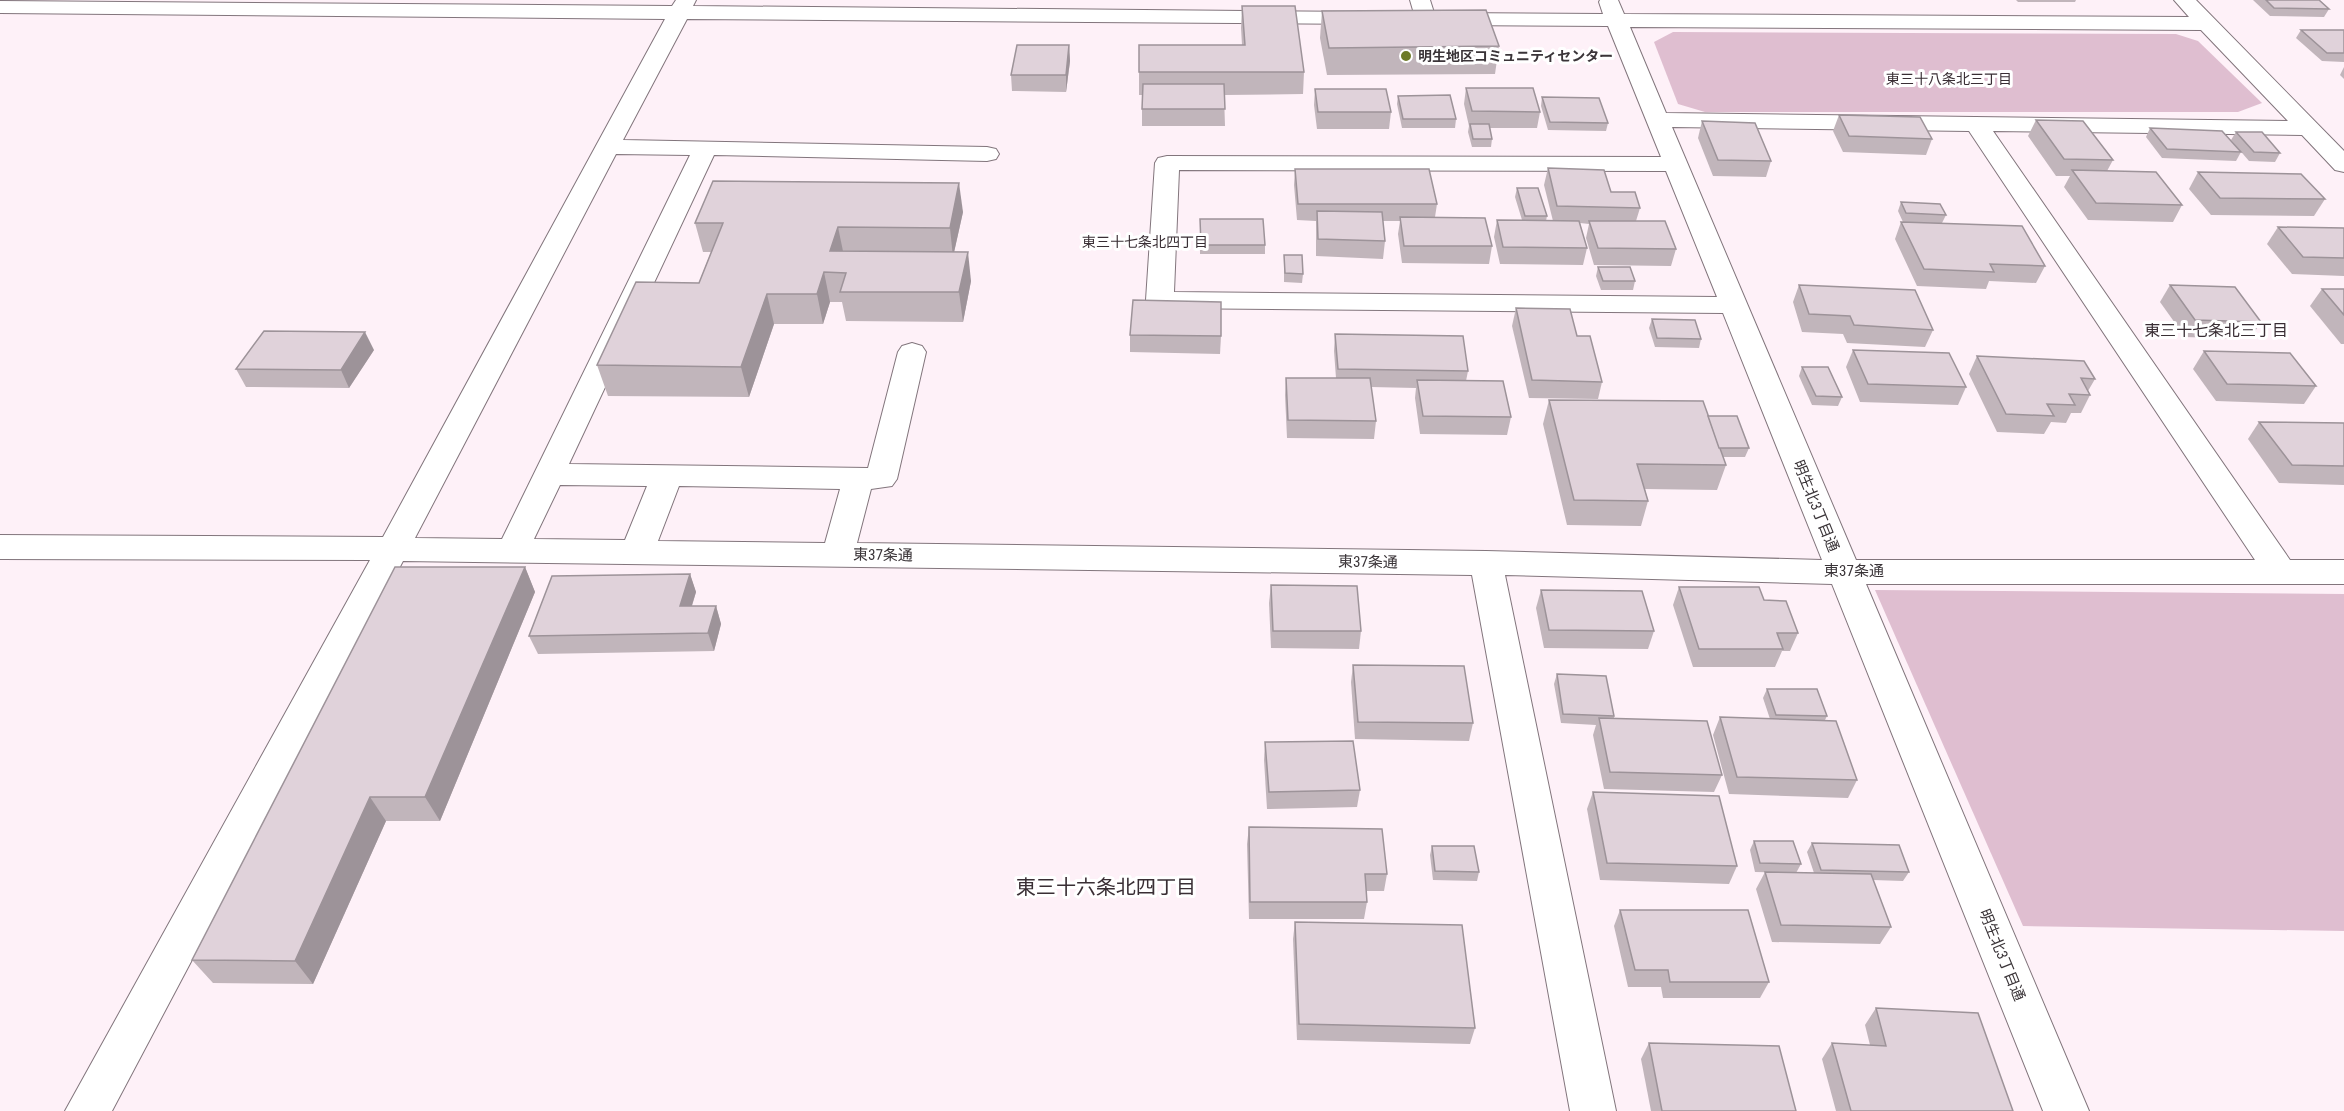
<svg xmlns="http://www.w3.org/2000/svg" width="2344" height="1111" font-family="'Roboto Condensed','Noto Sans JP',sans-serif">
	<rect width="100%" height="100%" fill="#fef1f8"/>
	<g fill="#dfbed0">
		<polygon points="1673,32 2176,34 2198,41 2262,103 2238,112 1705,112 1678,104 1654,42"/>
		<polygon points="1875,590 2344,594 2344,931 2023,926"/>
	</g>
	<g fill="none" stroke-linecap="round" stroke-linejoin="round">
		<g stroke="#82757c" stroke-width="2">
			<path id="minor" d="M 676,0 L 696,0 L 693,6 L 1368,12 L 1375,14 L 1379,18 L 1375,22 L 1368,24 L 687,19 L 623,140 L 987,147 L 996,149 L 999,154 L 996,159 L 987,161 L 714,155 L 569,464 L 868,468 L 898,352 L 902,346 L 912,343 L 922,346 L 926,352 L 897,479 L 892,486 L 871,489 L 857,543 L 1486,551 L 1822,560 L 1723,313 L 1160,308 L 1150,306 L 1146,300 L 1155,163 L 1158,158 L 1167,156 L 1661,157 L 1608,26 L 1446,25 L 1438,24 L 1436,19 L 1433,24 L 1425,25 L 1417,24 L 1410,0 L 1430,0 L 1436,19 L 1438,14 L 1446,13 L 1603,14 L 1599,2 L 1600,0 L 1618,0 L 1624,14 L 2189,17 L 2174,0 L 2196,0 L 2344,151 L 2344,172 L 2335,170 L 2302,135 L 1993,131 L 2290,560 L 2344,560 L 2344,584 L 1866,584 L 2089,1111 L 2043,1111 L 1832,584 L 1505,575 L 1616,1111 L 1570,1111 L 1472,575 L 403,561 L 112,1111 L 65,1111 L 370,560 L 0,559 L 0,535 L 383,537 L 665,19 L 0,13 L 0,1 L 672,6 ZM 1630,27 L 2201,30 L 2288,121 L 1666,113 ZM 1672,127 L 1969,131 L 2255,560 L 1856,560 ZM 616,154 L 690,155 L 502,539 L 415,538 ZM 1179,170 L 1666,171 L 1717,297 L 1174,292 ZM 560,485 L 647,486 L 625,540 L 534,539 ZM 679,486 L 840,489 L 825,543 L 658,541 Z"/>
		</g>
		<use href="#minor" fill="#fff" fill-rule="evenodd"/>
	</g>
	<g fill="#c1b5bb">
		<polygon points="2016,0 2076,0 2075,2 2018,2"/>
		<polygon points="2253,0 2319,0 2329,9 2324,17 2270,16"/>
		<polygon points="1242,6 1304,72 1303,94 1224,95 1225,126 1142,126 1142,95 1139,95 1139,72 1242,45 1241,28"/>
		<polygon points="1322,11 1499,46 1495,74 1327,75 1320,38"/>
		<polygon points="2301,30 2344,30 2344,62 2322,61 2296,38"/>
		<polygon points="1069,45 1070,61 1066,92 1012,91 1011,75"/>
		<polygon points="2344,67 2344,79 2340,75"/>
		<polygon points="1466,88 1540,112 1537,128 1490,128 1492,139 1491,147 1472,147 1468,132 1469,126 1464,104"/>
		<polygon points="1315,89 1391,112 1389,129 1317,129 1314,105"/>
		<polygon points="1398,96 1456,119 1455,128 1402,128 1397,104"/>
		<polygon points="1542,97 1608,123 1606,131 1548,130 1541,106"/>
		<polygon points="1839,115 1932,139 1926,155 1843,152 1833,131"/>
		<polygon points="2036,120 2113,160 2107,171 2182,205 2173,222 2088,220 2064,187 2070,176 2056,176 2028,136"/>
		<polygon points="1702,121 1771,161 1766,177 1713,176 1698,138"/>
		<polygon points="2150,128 2241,152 2236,161 2162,158 2146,137"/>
		<polygon points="2236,132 2280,153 2275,162 2249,161 2231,140"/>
		<polygon points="1548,168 1611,192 1640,208 1636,221 1676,249 1671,266 1594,265 1586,238 1589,224 1580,223 1587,248 1583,265 1500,264 1494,237 1497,220 1522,220 1515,197 1517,188 1547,216 1546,221 1553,221 1544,185"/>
		<polygon points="1295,169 1437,204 1435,217 1492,246 1489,264 1402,263 1398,234 1400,221 1383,221 1385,241 1383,259 1316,256 1316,221 1297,220 1294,185"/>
		<polygon points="2198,172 2325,199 2314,216 2211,215 2189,189"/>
		<polygon points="1901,202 1946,215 1942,223 2045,266 2036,283 1989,281 1986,289 1917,286 1895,239 1901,222 1903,222 1898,211"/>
		<polygon points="963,212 954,252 971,281 963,322 846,321 842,302 830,302 823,324 774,324 749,397 608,396 597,365 699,283 711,252 703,252 695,223"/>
		<polygon points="1200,219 1265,245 1265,254 1200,254"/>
		<polygon points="2278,227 2344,228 2344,276 2292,274 2267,244"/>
		<polygon points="1284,255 1303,274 1302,283 1284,282"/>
		<polygon points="1598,267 1635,281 1633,290 1601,290 1596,276"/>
		<polygon points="1799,285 1933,330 1925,347 1847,343 1843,334 1802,332 1793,302"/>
		<polygon points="2170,285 2261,322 2250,339 2185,337 2160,302"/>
		<polygon points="2322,289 2344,289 2344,344 2341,344 2310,306"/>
		<polygon points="1516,308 1577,336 1602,382 1598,399 1529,398 1512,326"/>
		<polygon points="1652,319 1701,339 1699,348 1655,347 1649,328"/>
		<polygon points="1335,334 1468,371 1466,381 1511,417 1507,435 1420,434 1415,398 1416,388 1371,387 1376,421 1374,439 1287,438 1285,395 1286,378 1336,378 1334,351"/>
		<polygon points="1130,335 1221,336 1220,354 1130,352"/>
		<polygon points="374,350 349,388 246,387 236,369"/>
		<polygon points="1853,350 1966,387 1958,405 1860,402 1846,367"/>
		<polygon points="2204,351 2316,386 2304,404 2216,401 2193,369"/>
		<polygon points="1977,356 2095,379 2088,391 2090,395 2081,413 2071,413 2066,423 2051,422 2044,434 1997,432 1969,374"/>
		<polygon points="1802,367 1842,397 1838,406 1812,405 1799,376"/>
		<polygon points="1549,400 1708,416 1749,448 1745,457 1723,457 1726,465 1717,490 1645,489 1648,501 1641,526 1567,525 1543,424"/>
		<polygon points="2259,422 2344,423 2344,485 2279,483 2248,439"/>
		<polygon points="525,567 535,592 440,821 386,821 313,984 213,983 192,960"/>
		<polygon points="690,574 696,592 692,606 716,606 721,624 714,651 538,654 529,636"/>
		<polygon points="1271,585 1361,631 1359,649 1271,648 1269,603"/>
		<polygon points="1679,587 1764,600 1798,633 1790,651 1782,651 1775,667 1693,667 1673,605"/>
		<polygon points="1541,590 1654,631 1648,649 1544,648 1536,608"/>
		<polygon points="1353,665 1473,723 1469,741 1355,739 1351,682"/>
		<polygon points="1557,674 1614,716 1614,718 1722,775 1714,792 1604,789 1593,735 1596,725 1561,723 1554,684"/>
		<polygon points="1767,689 1827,716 1825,720 1857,780 1848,798 1729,794 1713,735 1720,717 1770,719 1763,698"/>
		<polygon points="1265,742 1360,790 1357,807 1267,809 1264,760"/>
		<polygon points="1593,792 1737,866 1729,884 1600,880 1587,809"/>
		<polygon points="1249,827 1387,874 1384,891 1366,891 1367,902 1364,919 1249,919 1247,844"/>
		<polygon points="1754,841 1801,864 1796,873 1755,872 1750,850"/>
		<polygon points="1812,843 1909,872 1903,881 1873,880 1891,927 1880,944 1772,942 1756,889 1765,872 1814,873 1807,852"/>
		<polygon points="1432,846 1479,872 1477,881 1433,880 1430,855"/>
		<polygon points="1620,910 1769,982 1760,998 1663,998 1661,987 1628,987 1614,926"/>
		<polygon points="1295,922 1475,1028 1470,1044 1297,1040 1293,939"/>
		<polygon points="1876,1008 2013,1111 1836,1111 1822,1059 1832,1043 1870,1045 1865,1025"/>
		<polygon points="1649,1043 1796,1111 1651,1111 1641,1059"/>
	</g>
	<g fill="#9d9399">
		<polygon points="1069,45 1070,61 1066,92 1066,75"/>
		<polygon points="959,183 963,212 953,257 950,228"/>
		<polygon points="838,227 844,256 830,251"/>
		<polygon points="968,252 971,281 963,322 959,292"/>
		<polygon points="824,272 830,302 823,324 817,294"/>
		<polygon points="767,294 774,324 749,397 741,367"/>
		<polygon points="365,332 374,350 349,388 341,370"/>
		<polygon points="525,567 535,592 440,821 425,797"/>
		<polygon points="690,574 696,592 686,624 680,606"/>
		<polygon points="716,606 721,624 714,651 708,633"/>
		<polygon points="370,797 386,821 313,984 295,961"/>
	</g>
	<g fill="#e0d2da" stroke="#9d9399" stroke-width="1.5">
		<polygon points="2266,0 2319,0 2329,9 2274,8"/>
		<polygon points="1242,6 1295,6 1304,72 1139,72 1139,45 1245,45"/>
		<polygon points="1486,10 1499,46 1329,48 1322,11"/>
		<polygon points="2301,30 2344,30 2344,53 2327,53"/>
		<polygon points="1017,45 1069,45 1066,75 1011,75"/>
		<polygon points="1143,84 1224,84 1225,109 1142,109"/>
		<polygon points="1466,88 1533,88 1540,112 1472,111"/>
		<polygon points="1315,89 1386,89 1391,112 1318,112"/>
		<polygon points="1450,95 1456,119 1403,119 1398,96"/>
		<polygon points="1542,97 1599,98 1608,123 1550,122"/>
		<polygon points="1839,115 1920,117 1932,139 1849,136"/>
		<polygon points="2036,120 2083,121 2113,160 2064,159"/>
		<polygon points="1702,121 1755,123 1771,161 1718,160"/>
		<polygon points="1470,124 1489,124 1492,139 1473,139"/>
		<polygon points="2150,128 2222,131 2241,152 2167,149"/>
		<polygon points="2236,132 2262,132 2280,153 2254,152"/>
		<polygon points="1548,168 1604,170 1611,192 1635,192 1640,208 1557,206"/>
		<polygon points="1295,169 1429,169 1437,204 1298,204"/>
		<polygon points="2072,170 2156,172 2182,205 2096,203"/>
		<polygon points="2198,172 2301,174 2325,199 2220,198"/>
		<polygon points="713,181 959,183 950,228 838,227 830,251 968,252 959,292 840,292 846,273 824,272 817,294 767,294 741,367 597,365 636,282 699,283 723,223 695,223"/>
		<polygon points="1517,188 1538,188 1547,216 1525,216"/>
		<polygon points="1901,202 1940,204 1946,215 1906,213"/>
		<polygon points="1317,211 1382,212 1385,241 1318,239"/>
		<polygon points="1400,217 1485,218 1492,246 1404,246"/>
		<polygon points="1200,219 1263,219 1265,245 1201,245"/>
		<polygon points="1497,220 1579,221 1587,248 1503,247"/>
		<polygon points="1589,221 1665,221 1676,249 1598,248"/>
		<polygon points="1901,222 2022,226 2045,266 1990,264 1994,272 1924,269"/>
		<polygon points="2278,227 2344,228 2344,258 2303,257"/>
		<polygon points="1284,255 1302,255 1303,274 1285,273"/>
		<polygon points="1598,267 1630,267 1635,281 1603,281"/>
		<polygon points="1799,285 1915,290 1933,330 1854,325 1850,316 1809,314"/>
		<polygon points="2170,285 2235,287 2261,322 2195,320"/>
		<polygon points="2322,289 2344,289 2344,315"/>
		<polygon points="1133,300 1221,302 1221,336 1130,335"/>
		<polygon points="1516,308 1570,309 1577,336 1590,336 1602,382 1532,380"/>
		<polygon points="1652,319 1695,320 1701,339 1657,338"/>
		<polygon points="264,331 365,332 341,370 236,369"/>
		<polygon points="1335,334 1463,336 1468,371 1338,369"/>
		<polygon points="1853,350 1949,353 1966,387 1868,384"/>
		<polygon points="2204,351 2290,353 2316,386 2227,384"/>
		<polygon points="1977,356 2084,361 2095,379 2081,378 2090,395 2069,394 2075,405 2047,404 2054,416 2006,414"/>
		<polygon points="1802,367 1828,367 1842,397 1816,396"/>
		<polygon points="1286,378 1370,378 1376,421 1288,420"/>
		<polygon points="1417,380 1503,381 1511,417 1423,416"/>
		<polygon points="1549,400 1703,401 1726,465 1637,464 1648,501 1574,500"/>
		<polygon points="1708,416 1737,416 1749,448 1719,448"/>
		<polygon points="2259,422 2344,423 2344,466 2292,465"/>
		<polygon points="395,567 525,567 425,797 370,797 295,961 192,960"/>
		<polygon points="690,574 680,606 716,606 708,633 529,636 552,576"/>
		<polygon points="1271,585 1357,586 1361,631 1273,631"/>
		<polygon points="1679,587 1759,587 1764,600 1786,601 1798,633 1777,633 1783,649 1699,649"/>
		<polygon points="1541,590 1642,591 1654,631 1549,630"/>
		<polygon points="1353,665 1464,666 1473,723 1358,722"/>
		<polygon points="1557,674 1606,676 1614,716 1563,714"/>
		<polygon points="1767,689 1817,689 1827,716 1776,715"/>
		<polygon points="1720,717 1836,721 1857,780 1737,777"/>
		<polygon points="1599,718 1707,721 1722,775 1610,772"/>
		<polygon points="1353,741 1360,790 1269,792 1265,742"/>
		<polygon points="1593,792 1719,796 1737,866 1607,863"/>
		<polygon points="1249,827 1382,829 1387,874 1365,874 1367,902 1250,902"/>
		<polygon points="1754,841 1793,841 1801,864 1760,863"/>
		<polygon points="1812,843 1899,845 1909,872 1821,870"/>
		<polygon points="1432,846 1474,846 1479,872 1435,871"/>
		<polygon points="1765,872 1871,874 1891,927 1781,925"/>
		<polygon points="1620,910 1748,910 1769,982 1670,982 1668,970 1635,970"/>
		<polygon points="1295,922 1462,925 1475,1028 1299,1024"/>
		<polygon points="1876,1008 1978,1013 2013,1111 1851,1111 1832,1043 1886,1046"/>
		<polygon points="1649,1043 1779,1046 1796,1111 1662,1111"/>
	</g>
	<circle fill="#6d7a27" stroke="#fff" stroke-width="2" cx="1406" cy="56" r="6"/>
	<g text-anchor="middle" stroke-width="6" stroke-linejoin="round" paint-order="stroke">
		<g font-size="14" font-weight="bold" fill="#3a3438" stroke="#fff" text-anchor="start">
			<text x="1418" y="61">明生地区コミュニティセンター</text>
		</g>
		<g font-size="14" fill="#392e34" stroke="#fff">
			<text x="1949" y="84">東三十八条北三丁目</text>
			<text x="1145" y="247">東三十七条北四丁目</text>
		</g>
		<g font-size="15" fill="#3a3438" stroke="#fff">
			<text transform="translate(1816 506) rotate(68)" y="5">明生北3丁目通</text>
			<text transform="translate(883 555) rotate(1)" y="5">東37条通</text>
			<text transform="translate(1368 562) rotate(1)" y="5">東37条通</text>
			<text x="1854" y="576">東37条通</text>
			<text transform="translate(2002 955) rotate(68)" y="5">明生北3丁目通</text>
		</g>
		<g font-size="16" fill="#392e34" stroke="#fff">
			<text x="2216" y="336">東三十七条北三丁目</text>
		</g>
		<g font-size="20" fill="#392e34" stroke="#fff">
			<text x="1106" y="894">東三十六条北四丁目</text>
		</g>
	</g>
</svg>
